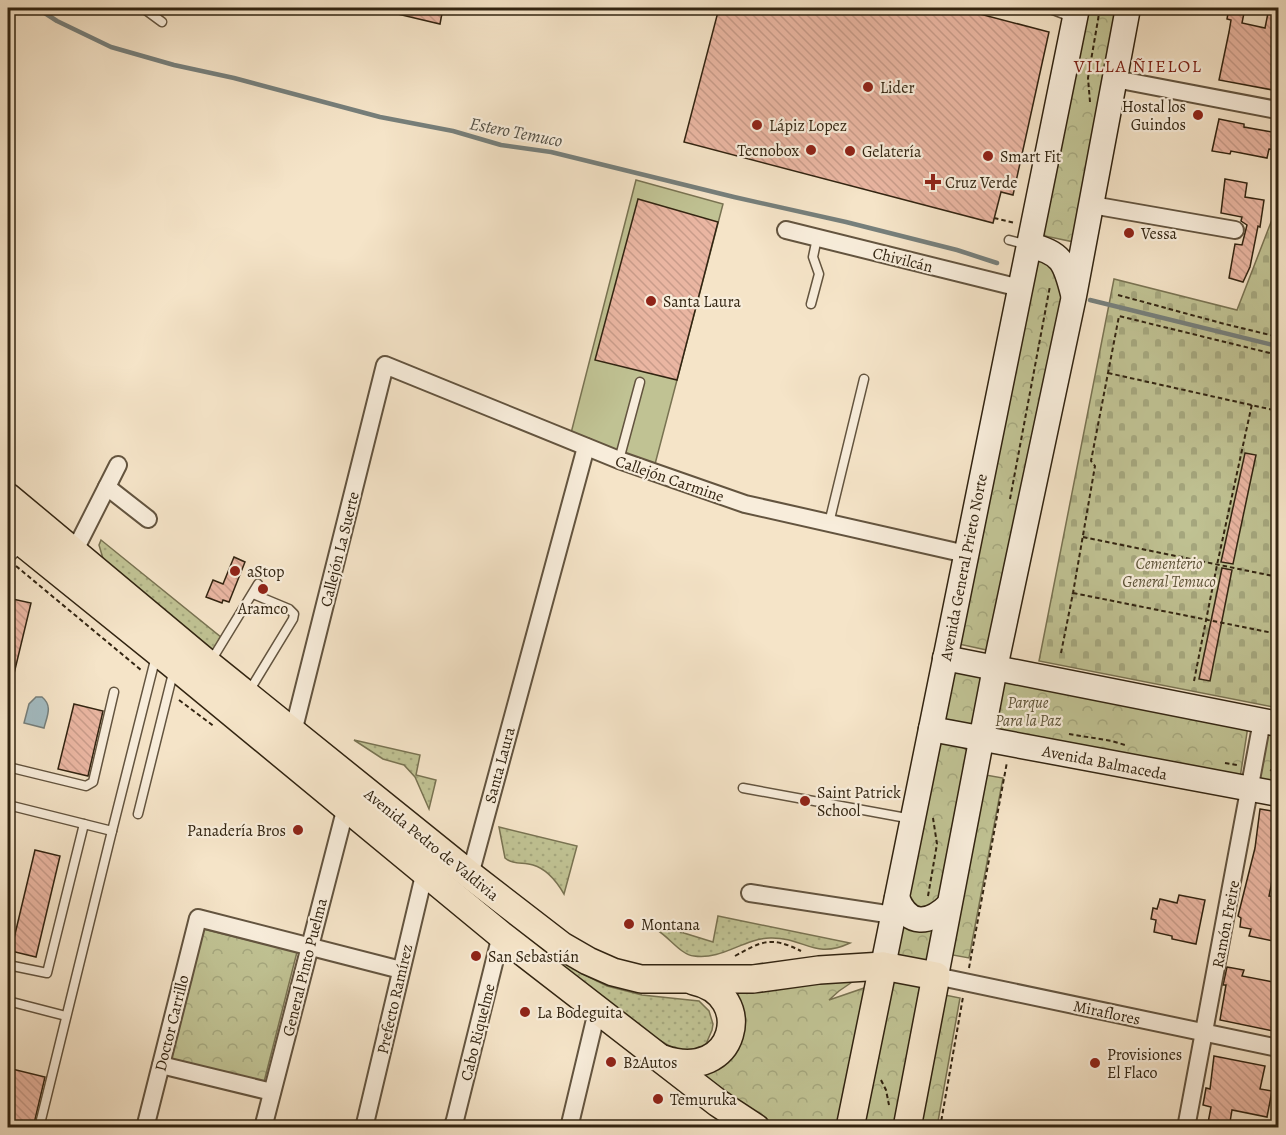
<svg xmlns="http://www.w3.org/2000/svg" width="1286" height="1135" font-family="Alegreya,serif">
	<defs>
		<pattern id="grass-dots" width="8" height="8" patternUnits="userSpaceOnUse" patternTransform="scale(1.5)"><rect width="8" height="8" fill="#c0c293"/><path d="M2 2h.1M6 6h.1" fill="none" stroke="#a5a77e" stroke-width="1.8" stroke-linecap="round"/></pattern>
		<pattern id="cemetery-stones" width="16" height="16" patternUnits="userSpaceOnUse" patternTransform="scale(1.5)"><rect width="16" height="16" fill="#c0c293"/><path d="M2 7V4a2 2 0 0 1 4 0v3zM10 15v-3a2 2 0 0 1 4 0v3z" fill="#a5a77e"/></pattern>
		<pattern id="park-crowns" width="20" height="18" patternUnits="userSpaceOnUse" patternTransform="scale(1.5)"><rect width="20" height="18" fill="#c0c293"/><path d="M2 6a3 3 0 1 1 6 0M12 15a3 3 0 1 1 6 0" fill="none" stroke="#a5a77e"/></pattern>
		<pattern id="building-back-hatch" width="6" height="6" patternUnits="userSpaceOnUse" patternTransform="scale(1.5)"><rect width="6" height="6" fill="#eab6a2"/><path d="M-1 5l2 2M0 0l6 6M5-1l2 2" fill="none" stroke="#c99c8a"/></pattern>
	</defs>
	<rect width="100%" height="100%" fill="#f5e4c8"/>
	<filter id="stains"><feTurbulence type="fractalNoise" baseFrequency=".00333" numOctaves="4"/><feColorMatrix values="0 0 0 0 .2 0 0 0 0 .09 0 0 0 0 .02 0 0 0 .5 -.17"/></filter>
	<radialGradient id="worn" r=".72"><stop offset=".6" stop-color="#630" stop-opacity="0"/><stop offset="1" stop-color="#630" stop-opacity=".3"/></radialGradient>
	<g fill="url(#grass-dots)" stroke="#797352" stroke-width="1.5">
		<polygon points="101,540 222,638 212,654 104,562 99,545"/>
		<polygon points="354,740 420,755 416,775 436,780 429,809 415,777 404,765 383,759"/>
		<path d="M 499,827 L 577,846 L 564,894 C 557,882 547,869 533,865 C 523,862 513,865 505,858 Z"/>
		<path d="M 718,916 L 850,943 C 814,960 804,937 770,938 C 742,939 723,960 694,956 C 681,955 669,937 657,930 L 658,925 L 713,942 Z"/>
		<polygon points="497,923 528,935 579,972 607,986 642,995 699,1001 709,1011 713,1024 712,1030 706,1044 702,1049 685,1055 635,1026"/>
	</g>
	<polygon fill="url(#cemetery-stones)" stroke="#797352" stroke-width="1.5" points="1278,204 1278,708 1039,661 1114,279 1237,310"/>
	<g fill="url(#park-crowns)" stroke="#797352" stroke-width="1.5">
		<polygon points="1086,8 1123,8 1074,242 1040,235"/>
		<polygon points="1036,252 1066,275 996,652 954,643"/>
		<polygon points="950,667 991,676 980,730 938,722"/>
		<polygon points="999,674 1248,726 1240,778 990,728"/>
		<polygon points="1268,724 1278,726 1278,792 1257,788"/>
		<polygon points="937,742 962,747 975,755 933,968 891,959"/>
		<polygon points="980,774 1003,778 969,958 947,954"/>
		<polygon points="203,929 297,952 264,1082 170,1059"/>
		<path d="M 864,974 L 839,991 L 829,1000 L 873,985 L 844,1127 L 771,1127 L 751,1114 L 701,1073 C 709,1069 719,1066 727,1061 C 754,1042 736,1013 727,989 Z"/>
		<polygon points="888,977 929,986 901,1127 858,1128"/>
		<polygon points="940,994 960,998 937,1127 916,1128"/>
	</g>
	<polygon fill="#c0c293" stroke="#797352" stroke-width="1.5" points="636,180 723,204 654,468 570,437"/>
	<path fill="#a3bbc1" stroke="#767f7b" stroke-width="1.5" d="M 36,697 L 42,697 C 53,706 47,716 44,728 L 24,723 L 29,704 Z"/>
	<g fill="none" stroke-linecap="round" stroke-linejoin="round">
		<g stroke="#767f7b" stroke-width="4.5">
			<polyline points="37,8 57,21 111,47 174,65 234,78 380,117 453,131 501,145 551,152 734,197 846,222 957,250 997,263"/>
			<polyline points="1090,300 1277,346"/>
		</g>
	</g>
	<g fill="url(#building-back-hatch)" stroke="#322411" stroke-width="1.5">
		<polygon points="390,8 443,8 440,24 389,12"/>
		<polygon points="719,8 957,8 1049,32 1013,195 1001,192 993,223 684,142"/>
		<polygon points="1229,8 1245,8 1242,23 1265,28 1269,8 1278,8 1278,91 1219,80 1229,32 1231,20 1227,19"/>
		<polygon points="1219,119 1244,124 1244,127 1278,133 1278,150 1269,149 1267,158 1231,151 1230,154 1212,151"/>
		<polygon points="1225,179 1247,183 1245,197 1264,200 1260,227 1258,226 1250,267 1243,282 1229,278 1235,244 1242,245 1247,225 1241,221 1242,217 1221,213"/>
		<polygon points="638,199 718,222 677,380 595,360"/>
		<polygon points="1245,453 1256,455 1233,564 1221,562"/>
		<polygon points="234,557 245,562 229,602 223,600 222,603 206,597 213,580 223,584"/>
		<polygon points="1222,568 1232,570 1210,681 1199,679"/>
		<polygon points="8,598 31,603 12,682 8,682"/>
		<polygon points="74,704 103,711 88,776 58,769"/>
		<polygon points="1260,809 1278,812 1278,867 1275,867 1269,896 1278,897 1278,942 1249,936 1251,929 1240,927 1241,918 1238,916 1255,848"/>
		<polygon points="35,850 60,856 36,957 11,951"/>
		<polygon points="1179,895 1205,900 1196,944 1172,939 1172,936 1154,932 1156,920 1151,919 1153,908 1157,909 1160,899 1177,903"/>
		<polygon points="1227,967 1244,970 1242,976 1278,983 1278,1032 1220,1020 1226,985 1223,985"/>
		<polygon points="1214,1056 1265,1066 1260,1089 1272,1091 1267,1117 1232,1110 1229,1128 1207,1128 1211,1107 1203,1105 1206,1088 1210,1089"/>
		<polygon points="8,1068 45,1077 33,1128 8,1128"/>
	</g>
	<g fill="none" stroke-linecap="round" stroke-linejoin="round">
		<g stroke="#63543f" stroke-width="11">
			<g id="lane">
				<polyline points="143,8 162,22"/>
				<polyline points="1048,8 1074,18"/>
				<polyline points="1009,240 1028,245"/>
				<polyline points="811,304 819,274 813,257 817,238"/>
				<polyline points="619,460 640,382"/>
				<polyline points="829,523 864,379"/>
				<polyline points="8,559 21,547"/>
				<polyline points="211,661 258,584"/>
				<polyline points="248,693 293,619 294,614 289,609 253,594"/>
				<polyline points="8,767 86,786 93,782 114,692"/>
				<polyline points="743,788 912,819"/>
				<polyline points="8,805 112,831 156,656"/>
				<polyline points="138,814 174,669"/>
				<polyline points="8,965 47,973 84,824"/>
				<polyline points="8,1001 66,1016"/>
				<polyline points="39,1128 112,831"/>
			</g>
		</g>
		<g stroke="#63543f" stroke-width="20">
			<g id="street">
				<polyline points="1115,79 1277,110"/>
				<polyline points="1092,205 1235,230"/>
				<polyline points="786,230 1020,288"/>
				<polyline points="107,487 148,519"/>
				<polyline points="74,552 118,465"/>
				<polyline points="293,732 385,365 619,460 745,504 966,554"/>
				<polyline points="470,875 586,447"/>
				<polyline points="750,893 893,915"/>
				<polyline points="936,976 1278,1048"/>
				<polyline points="161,1065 272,1092"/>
				<polyline points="145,1128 198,918 401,970"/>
				<polyline points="263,1128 346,807"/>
				<polyline points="364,1128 425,871"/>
				<polyline points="452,1128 455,1120 501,935"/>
				<polyline points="569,1128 597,1011"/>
				<polyline points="1186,1128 1262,721"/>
			</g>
		</g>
		<g stroke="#322411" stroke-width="27">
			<g id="secondary">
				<path d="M 1029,245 C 1062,253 1065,262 1073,294"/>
				<polyline points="945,658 1278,724"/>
				<polyline points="931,729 1278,794"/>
				<path d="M 897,898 C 909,927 929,924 949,905"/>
				<polyline points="883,966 1077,8"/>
				<polyline points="936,976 995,668 1074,296 1128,8"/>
			</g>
		</g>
		<g stroke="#322411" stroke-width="30">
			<g id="primary">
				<polyline points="8,497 202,659 470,875 562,946 588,961 613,972 641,979 753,979 819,970 883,966 936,976 907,1128"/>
				<polyline points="8,531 174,665 501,935 718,1103 756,1128"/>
				<path d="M 663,1059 C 737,1084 756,994 694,981"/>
				<polyline points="850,1128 883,966"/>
			</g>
		</g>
		<g stroke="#322411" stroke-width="2" stroke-dasharray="4.5 3" stroke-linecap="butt">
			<polyline points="1090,102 1088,78 1100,8"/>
			<polyline points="994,218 1015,223"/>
			<polyline points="1118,295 1221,323 1278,337"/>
			<polyline points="1108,373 1278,411"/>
			<polyline points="1274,408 1278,388"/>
			<polyline points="1010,499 1050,286"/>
			<polyline points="1083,537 1278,577"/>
			<polyline points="16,566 141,670"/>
			<polyline points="1073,593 1278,634"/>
			<polyline points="1061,653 1073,593 1095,466 1091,461 1119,316 1278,355"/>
			<polyline points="1194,681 1217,565 1252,404"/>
			<polyline points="179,700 215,727"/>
			<polyline points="1069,734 1112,741 1125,745"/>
			<polyline points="1225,763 1237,765"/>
			<polyline points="1270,770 1278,772"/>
			<polyline points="928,896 937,844 933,818"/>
			<path d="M 735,956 C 762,941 771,936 801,951"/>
			<polyline points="969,968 1007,762"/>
			<polyline points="881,1080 886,1090 889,1105"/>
			<polyline points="940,1128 963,997"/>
		</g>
		<use href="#lane" stroke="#f8eddb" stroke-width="8"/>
		<use href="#street" stroke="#f8eddb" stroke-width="16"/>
		<use href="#secondary" stroke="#f8eddb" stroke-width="24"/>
		<use href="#primary" stroke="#f5e4c8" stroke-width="27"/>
	</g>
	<g fill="#8f2418" stroke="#f8eddb" stroke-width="2">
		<circle cx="868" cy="87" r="6"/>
		<circle cx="1198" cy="115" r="6"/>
		<circle cx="757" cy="125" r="6"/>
		<circle cx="811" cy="150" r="6"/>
		<circle cx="850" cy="151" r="6"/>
		<circle cx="988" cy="156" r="6"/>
		<path d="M930 173h6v6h6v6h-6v6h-6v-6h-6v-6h6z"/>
		<circle cx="1129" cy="233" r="6"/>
		<circle cx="651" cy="301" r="6"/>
		<circle cx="235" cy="571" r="6"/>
		<circle cx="263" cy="589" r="6"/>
		<circle cx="805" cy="801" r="6"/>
		<circle cx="298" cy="830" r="6"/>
		<circle cx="629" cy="924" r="6"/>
		<circle cx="476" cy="956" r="6"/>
		<circle cx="525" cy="1012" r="6"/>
		<circle cx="611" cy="1062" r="6"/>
		<circle cx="1095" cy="1063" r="6"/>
		<circle cx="658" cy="1099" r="6"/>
	</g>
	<g text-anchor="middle" stroke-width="4.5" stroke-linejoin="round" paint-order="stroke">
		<g font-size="16" fill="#322411" stroke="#f8eddb" text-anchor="start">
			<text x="880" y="93">Lider</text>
			<text x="1186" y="112" text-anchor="end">Hostal los<tspan x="1186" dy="18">Guindos</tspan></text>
			<text x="769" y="131">Lápiz Lopez</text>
			<text x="799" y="156" text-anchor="end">Tecnobox</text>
			<text x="862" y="157">Gelatería</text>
			<text x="1000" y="162">Smart Fit</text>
			<text x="945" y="188">Cruz Verde</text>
			<text x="1141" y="239">Vessa</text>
			<text x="663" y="307">Santa Laura</text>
			<text x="247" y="577">aStop</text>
			<text x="263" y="614" text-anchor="middle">Aramco</text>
			<text x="817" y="798">Saint Patrick<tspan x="817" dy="18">School</tspan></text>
			<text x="286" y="836" text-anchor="end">Panadería Bros</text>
			<text x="641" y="930">Montana</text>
			<text x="488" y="962">San Sebastián</text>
			<text x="537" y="1018">La Bodeguita</text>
			<text x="1107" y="1060">Provisiones<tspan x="1107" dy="18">El Flaco</tspan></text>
			<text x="623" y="1068">B2Autos</text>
			<text x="670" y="1105">Temuruka</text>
		</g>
		<g font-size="16" fill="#322411" stroke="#f8eddb">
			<text transform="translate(903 259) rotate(14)" y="6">Chivilcán</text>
			<text transform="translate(670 478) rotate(19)" y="6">Callejón Carmine</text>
			<text transform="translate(339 549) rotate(-76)" y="6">Callejón La Suerte</text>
			<text transform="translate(963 567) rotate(-79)" y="6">Avenida General Prieto Norte</text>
			<text transform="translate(1105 762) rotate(11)" y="6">Avenida Balmaceda</text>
			<text transform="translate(499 765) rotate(-75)" y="6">Santa Laura</text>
			<text transform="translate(432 844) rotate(39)" y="6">Avenida Pedro de Valdivia</text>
			<text transform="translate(1225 924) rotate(-79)" y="6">Ramón Freire</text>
			<text transform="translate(304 967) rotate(-76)" y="6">General Pinto Puelma</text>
			<text transform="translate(394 999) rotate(-77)" y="6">Prefecto Ramírez</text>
			<text transform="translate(1107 1012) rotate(12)" y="6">Miraflores</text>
			<text transform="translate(171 1023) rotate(-76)" y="6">Doctor Carrillo</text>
			<text transform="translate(477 1032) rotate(-76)" y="6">Cabo Riquelme</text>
		</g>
		<g font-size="16" font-style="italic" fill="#5d5338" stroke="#f8eddb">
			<text x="1169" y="569">Cementerio<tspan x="1169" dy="18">General Temuco</tspan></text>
			<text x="1028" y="708">Parque<tspan x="1028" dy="18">Para la Paz</tspan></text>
		</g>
		<g font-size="18" letter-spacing="1.5" fill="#7a1f14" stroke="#f8eddb">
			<text x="1138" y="72">VILLA ÑIELOL</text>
		</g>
		<g font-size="18" font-style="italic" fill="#545146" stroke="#f8eddb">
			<text transform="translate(516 132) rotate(11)" y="6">Estero Temuco</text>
		</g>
	</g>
	<rect width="1286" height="1135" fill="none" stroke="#f5e4c8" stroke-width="30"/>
	<rect x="9" y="9" width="1268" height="1117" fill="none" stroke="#322411" stroke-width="3"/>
	<rect x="15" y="15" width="1256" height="1105" fill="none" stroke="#322411" stroke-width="1.5"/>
	<rect width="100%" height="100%" filter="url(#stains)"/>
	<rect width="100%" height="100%" fill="url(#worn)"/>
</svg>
